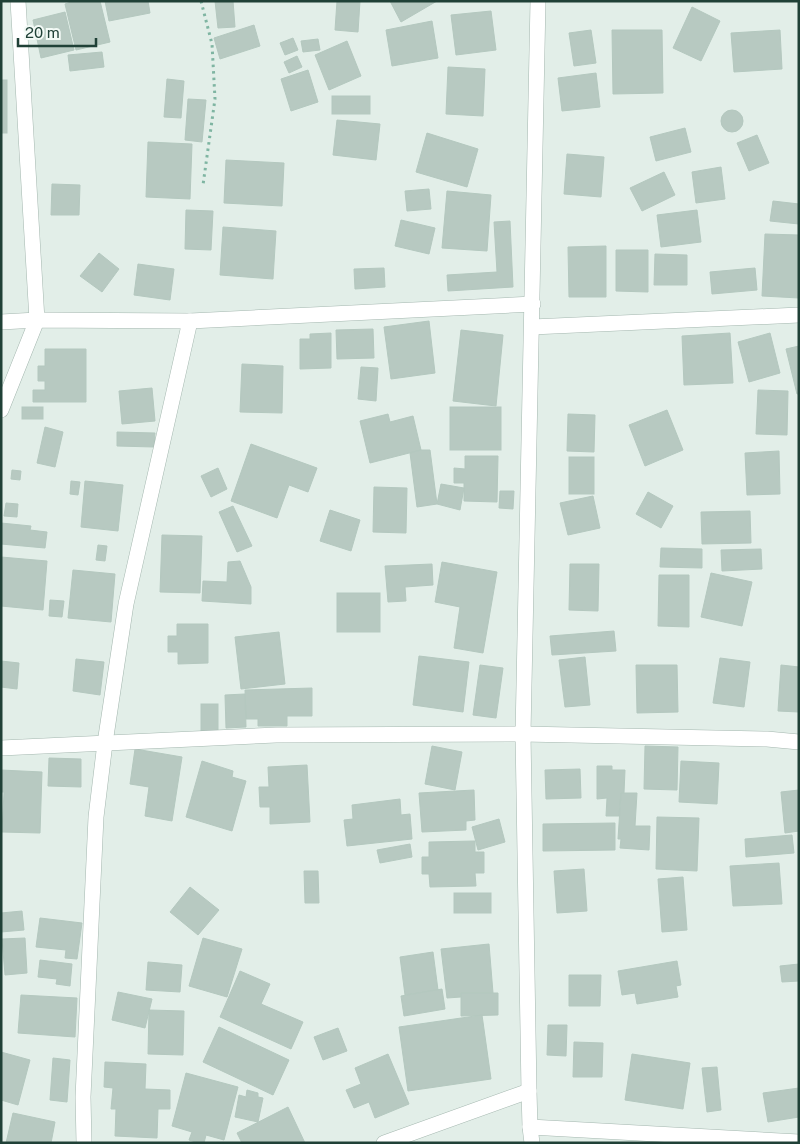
<svg xmlns="http://www.w3.org/2000/svg" width="800" height="1144" font-family="'Public Sans',sans-serif">
	<rect width="100%" height="100%" fill="#e2eee8"/>
	<g fill="#b7c9c1" stroke="#b4c8bf">
		<polygon points="74,1 100,1 110,42 76,50 65,4"/>
		<polygon points="105,1 148,1 150,13 109,21"/>
		<polygon points="215,1 233,1 235,27 218,28"/>
		<polygon points="337,1 360,1 358,32 335,30"/>
		<polygon points="390,1 437,1 401,22"/>
		<polygon points="692,7 720,21 701,61 673,48"/>
		<polygon points="491,11 496,50 456,55 451,15"/>
		<polygon points="65,12 74,50 41,58 33,20"/>
		<polygon points="432,21 438,58 392,66 386,30"/>
		<polygon points="254,25 260,46 220,59 214,38"/>
		<polygon points="591,30 596,63 574,66 569,33"/>
		<polygon points="612,30 662,30 663,93 613,94"/>
		<polygon points="780,30 782,69 734,72 731,33"/>
		<polygon points="293,38 298,50 285,55 280,43"/>
		<polygon points="318,39 320,50 303,52 301,41"/>
		<polygon points="347,41 361,76 329,90 315,55"/>
		<polygon points="102,52 104,67 70,71 68,55"/>
		<polygon points="297,56 302,67 289,73 284,62"/>
		<polygon points="448,67 485,69 483,116 446,114"/>
		<polygon points="308,70 318,102 291,111 281,79"/>
		<polygon points="596,73 600,107 562,111 558,78"/>
		<polygon points="167,79 184,81 181,118 164,117"/>
		<rect x="1" y="80" width="6" height="53"/>
		<rect x="332" y="96" width="38" height="18"/>
		<polygon points="188,99 206,100 202,142 185,140"/>
		<circle cx="732" cy="121" r="11"/>
		<polygon points="337,120 380,124 376,160 333,155"/>
		<polygon points="685,128 691,152 656,161 650,137"/>
		<polygon points="427,133 478,149 467,187 416,172"/>
		<polygon points="757,135 769,163 749,171 737,143"/>
		<polygon points="148,142 192,144 190,199 146,197"/>
		<polygon points="567,154 604,157 601,197 564,194"/>
		<polygon points="226,160 284,163 282,206 224,203"/>
		<polygon points="721,167 725,199 696,203 692,172"/>
		<polygon points="664,172 675,195 642,211 630,188"/>
		<polygon points="52,184 80,185 79,215 51,215"/>
		<polygon points="429,189 431,209 407,211 405,191"/>
		<polygon points="447,191 491,195 487,251 442,248"/>
		<polygon points="773,201 799,204 799,224 770,221"/>
		<polygon points="186,210 213,211 211,250 185,249"/>
		<polygon points="697,210 701,242 661,247 657,215"/>
		<polygon points="401,220 435,228 429,254 395,246"/>
		<polygon points="510,221 513,287 448,291 447,275 497,272 494,222"/>
		<polygon points="223,227 276,231 273,279 220,275"/>
		<polygon points="765,234 799,235 799,298 762,296"/>
		<polygon points="606,246 606,297 569,297 568,247"/>
		<polygon points="616,250 648,250 648,292 616,291"/>
		<polygon points="99,253 119,269 102,292 80,276"/>
		<polygon points="655,254 687,255 687,285 654,285"/>
		<polygon points="138,264 174,269 170,300 134,295"/>
		<polygon points="384,268 385,287 355,289 354,269"/>
		<polygon points="755,268 757,290 712,294 710,272"/>
		<polygon points="429,321 435,373 391,379 384,327"/>
		<polygon points="373,329 374,358 337,359 336,330"/>
		<polygon points="461,330 503,335 496,406 453,401"/>
		<polygon points="331,333 331,368 300,369 300,339 310,339 310,334"/>
		<polygon points="730,333 733,383 684,385 682,336"/>
		<polygon points="770,333 780,373 749,382 738,342"/>
		<polygon points="799,346 799,394 797,394 786,349"/>
		<polygon points="45,349 86,349 86,402 33,402 33,390 45,390 45,381 38,381 38,366 45,366"/>
		<polygon points="242,364 283,366 282,413 240,412"/>
		<polygon points="361,367 378,368 376,401 358,399"/>
		<polygon points="152,388 155,421 122,424 119,391"/>
		<polygon points="758,390 788,391 787,435 756,434"/>
		<rect x="22" y="407" width="21" height="12"/>
		<rect x="450" y="407" width="51" height="43"/>
		<polygon points="667,410 683,450 645,466 629,425"/>
		<polygon points="388,414 390,422 413,416 421,450 370,463 360,421"/>
		<polygon points="568,414 595,415 594,452 567,451"/>
		<polygon points="45,427 63,432 55,467 37,463"/>
		<polygon points="117,432 155,433 154,447 117,446"/>
		<polygon points="251,444 317,468 308,492 289,485 277,518 231,501"/>
		<polygon points="421,450 430,450 437,504 417,507 410,453"/>
		<polygon points="779,451 780,494 747,495 745,453"/>
		<polygon points="465,456 498,456 497,502 464,501 464,483 454,483 454,468 465,469"/>
		<rect x="569" y="457" width="25" height="37"/>
		<polygon points="218,468 227,489 211,497 201,476"/>
		<polygon points="12,470 21,471 20,480 11,479"/>
		<polygon points="71,481 80,482 78,495 70,494"/>
		<polygon points="85,481 123,485 118,531 81,527"/>
		<polygon points="441,484 464,488 460,510 437,504"/>
		<polygon points="374,487 407,488 406,533 373,532"/>
		<polygon points="500,491 514,491 513,509 499,508"/>
		<polygon points="648,492 673,506 661,528 636,514"/>
		<polygon points="593,496 600,528 568,535 560,503"/>
		<polygon points="6,503 18,504 17,517 4,516"/>
		<polygon points="233,506 252,546 237,552 219,512"/>
		<polygon points="330,510 360,520 351,551 320,541"/>
		<polygon points="750,511 751,543 702,544 701,512"/>
		<polygon points="1,523 31,526 30,530 47,532 45,548 1,544"/>
		<polygon points="162,535 202,536 200,593 160,592"/>
		<polygon points="98,545 107,546 105,561 96,560"/>
		<polygon points="661,548 702,549 702,568 660,567"/>
		<polygon points="761,549 762,569 722,571 721,550"/>
		<polygon points="1,557 47,561 43,610 1,606"/>
		<polygon points="240,561 251,587 251,604 202,601 203,581 227,582 228,562"/>
		<polygon points="442,562 497,572 483,653 454,648 460,607 435,602"/>
		<polygon points="432,564 433,585 405,587 406,601 388,602 385,566"/>
		<polygon points="570,564 599,564 598,611 569,610"/>
		<polygon points="73,570 115,574 111,622 68,618"/>
		<polygon points="711,573 752,582 742,626 701,617"/>
		<polygon points="659,575 689,575 689,627 658,626"/>
		<rect x="337" y="593" width="43" height="39"/>
		<polygon points="50,600 64,601 62,617 49,616"/>
		<polygon points="177,624 208,624 208,663 178,664 178,652 168,652 168,636 177,636"/>
		<polygon points="614,631 616,651 552,655 550,636"/>
		<polygon points="279,632 285,684 241,689 235,637"/>
		<polygon points="419,656 469,662 463,712 413,705"/>
		<polygon points="585,657 590,705 565,707 559,660"/>
		<polygon points="720,658 750,662 744,707 713,703"/>
		<polygon points="76,659 104,662 100,695 73,691"/>
		<polygon points="1,661 19,663 17,689 1,687"/>
		<polygon points="480,665 503,668 496,718 473,715"/>
		<polygon points="636,665 677,665 678,712 637,713"/>
		<polygon points="781,665 799,667 799,712 778,711"/>
		<polygon points="312,688 312,716 287,716 287,726 258,726 258,719 246,719 245,690"/>
		<polygon points="245,694 246,727 226,728 225,695"/>
		<rect x="201" y="704" width="17" height="27"/>
		<polygon points="432,746 462,752 455,790 425,784"/>
		<polygon points="645,746 678,747 677,790 644,789"/>
		<polygon points="135,749 182,757 172,821 145,816 149,787 130,784"/>
		<polygon points="49,758 81,759 81,787 48,786"/>
		<polygon points="202,761 233,771 232,777 246,781 232,831 186,817"/>
		<polygon points="681,761 719,763 717,804 679,802"/>
		<polygon points="307,765 310,822 270,824 270,807 260,807 259,787 269,787 268,767"/>
		<polygon points="597,766 612,766 612,770 625,770 624,793 621,793 619,816 606,816 607,798 597,799"/>
		<polygon points="580,769 581,798 546,799 545,770"/>
		<polygon points="1,770 42,772 40,833 2,832 4,792 1,792"/>
		<polygon points="474,790 475,820 466,821 466,830 422,832 419,793"/>
		<polygon points="799,790 799,831 785,833 781,792"/>
		<polygon points="621,793 637,793 635,826 650,826 649,850 620,848 621,839 618,839"/>
		<polygon points="400,799 401,815 410,814 412,839 347,846 344,820 353,819 352,805"/>
		<polygon points="657,817 699,818 697,871 656,869"/>
		<polygon points="499,819 505,842 478,850 472,827"/>
		<polygon points="615,823 615,850 543,851 543,824"/>
		<polygon points="792,835 794,853 746,857 745,839"/>
		<polygon points="475,841 475,852 484,852 484,873 475,873 476,886 430,887 429,874 422,874 422,857 429,857 429,842"/>
		<polygon points="410,844 412,857 380,863 377,850"/>
		<polygon points="779,863 782,904 733,906 730,866"/>
		<polygon points="584,869 587,911 557,913 554,871"/>
		<polygon points="304,871 318,871 319,903 305,903"/>
		<polygon points="683,877 687,930 662,932 658,879"/>
		<polygon points="190,887 219,910 198,935 170,912"/>
		<rect x="454" y="893" width="37" height="20"/>
		<polygon points="22,911 24,930 1,932 1,913"/>
		<polygon points="40,918 82,923 77,959 65,958 66,950 36,947"/>
		<polygon points="25,938 27,973 5,975 2,939"/>
		<polygon points="203,938 242,949 227,997 189,986"/>
		<polygon points="489,944 493,993 461,993 461,997 447,998 441,949"/>
		<polygon points="433,952 438,990 405,995 400,957"/>
		<polygon points="40,960 72,964 70,986 56,984 57,979 38,977"/>
		<polygon points="677,961 681,985 676,986 678,997 637,1004 635,993 622,995 618,971"/>
		<polygon points="148,962 182,965 180,992 146,990"/>
		<polygon points="799,964 799,981 782,982 780,966"/>
		<polygon points="240,971 270,984 261,1004 303,1022 291,1049 220,1017"/>
		<polygon points="569,975 601,975 600,1006 569,1006"/>
		<polygon points="442,989 445,1009 404,1016 401,996"/>
		<polygon points="118,992 152,999 145,1028 112,1020"/>
		<polygon points="461,993 498,993 498,1015 461,1016"/>
		<polygon points="21,995 77,998 75,1037 18,1033"/>
		<polygon points="149,1010 184,1011 183,1055 148,1054"/>
		<polygon points="482,1015 491,1079 408,1091 399,1027"/>
		<polygon points="548,1025 567,1025 566,1056 547,1055"/>
		<polygon points="219,1027 289,1060 273,1095 203,1062"/>
		<polygon points="338,1028 347,1051 323,1060 314,1037"/>
		<polygon points="574,1042 603,1043 602,1077 573,1077"/>
		<polygon points="1,1052 30,1060 18,1105 1,1100"/>
		<polygon points="388,1054 409,1104 375,1118 369,1102 354,1108 346,1090 361,1084 355,1068"/>
		<polygon points="632,1054 690,1063 683,1109 625,1100"/>
		<polygon points="53,1058 70,1060 67,1102 50,1100"/>
		<polygon points="105,1062 146,1064 145,1089 170,1090 170,1109 158,1109 157,1138 115,1136 116,1109 111,1109 113,1088 104,1087"/>
		<polygon points="717,1067 721,1110 707,1112 702,1068"/>
		<polygon points="186,1073 238,1087 224,1140 206,1135 204,1143 199,1143 189,1140 192,1132 172,1126"/>
		<polygon points="799,1088 799,1117 768,1122 763,1093"/>
		<polygon points="247,1090 258,1093 258,1097 263,1098 258,1122 235,1117 239,1095 246,1097"/>
		<polygon points="288,1107 305,1143 242,1143 237,1133"/>
		<polygon points="13,1113 55,1122 51,1143 6,1143"/>
	</g>
	<g fill="none" stroke-linecap="round" stroke-linejoin="round">
		<g stroke="#a4b7af" stroke-width="16">
			<g id="minor">
				<polyline points="532,327 799,315"/>
				<polyline points="1,410 37,320 18,1"/>
				<polyline points="1,748 276,735 523,734 767,739 799,742"/>
				<polyline points="530,1127 799,1142"/>
				<polyline points="84,1143 83,1097 96,817 105,743 126,604 190,321"/>
				<polyline points="384,1143 529,1091"/>
			</g>
		</g>
		<g stroke="#a4b7af" stroke-width="16">
			<g id="tertiary">
				<polyline points="1,322 37,320 190,321 533,304"/>
				<polyline points="532,1143 530,1127 529,1091 523,734 538,1"/>
			</g>
		</g>
		<polyline stroke="#7fb5a2" stroke-width="3" stroke-dasharray="2.5 4" stroke-linecap="butt" points="201,1 212,44 215,99 203,185"/>
		<use href="#minor" stroke="#fff" stroke-width="15"/>
		<use href="#tertiary" stroke="#fff" stroke-width="15"/>
	</g>
	<rect width="800" height="1144" fill="none" stroke="#204137" stroke-width="5"/>
	<path d="M18 38v8h78v-8" fill="none" stroke="#204137" stroke-width="2.5"/>
	<text x="25" y="38" font-size="15" fill="#204137" stroke="#f3faf6" stroke-width="4" paint-order="stroke">20 m</text>
</svg>
